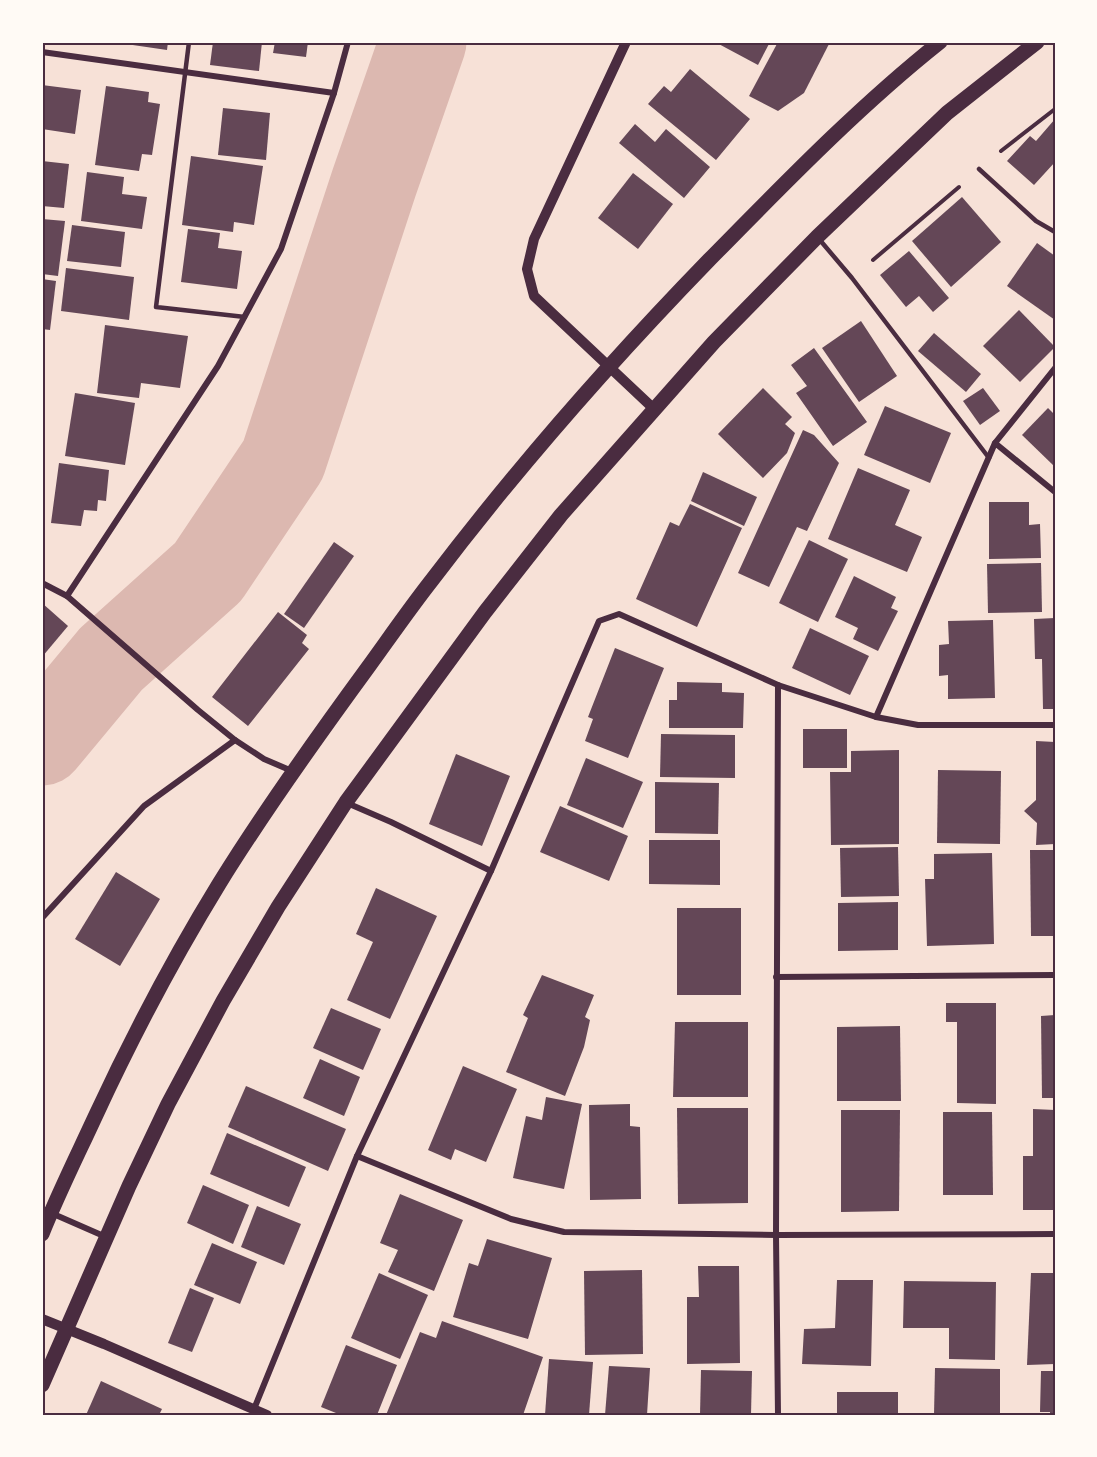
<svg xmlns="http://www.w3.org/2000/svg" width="1097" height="1457" font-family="'Space Grotesk',sans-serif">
	<rect width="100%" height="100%" fill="#f7e1d7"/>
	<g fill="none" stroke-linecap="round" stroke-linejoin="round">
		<polyline stroke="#dcb8b0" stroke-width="87" points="42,742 111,659 208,572 283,460 374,183 423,42"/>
	</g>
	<g fill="#644757">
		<polygon points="119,42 168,42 167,50 119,43"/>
		<polygon points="213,42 262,42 259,71 210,65"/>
		<polygon points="275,42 308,42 306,57 273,53"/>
		<polygon points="715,42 770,42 758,65"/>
		<polygon points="778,42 830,42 804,93 778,111 749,96"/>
		<polygon points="690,69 750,119 716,160 648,104 664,86 671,92"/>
		<polygon points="42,85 81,90 75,134 42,129"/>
		<polygon points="106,86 149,92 148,102 160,104 152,155 142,154 139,171 95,165"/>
		<polygon points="223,108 270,113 266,160 218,155"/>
		<polygon points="1055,119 1055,162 1034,185 1007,161 1030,136 1036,141"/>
		<polygon points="635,124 655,142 666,129 710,167 684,198 619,143"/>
		<polygon points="191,156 263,166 254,225 234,222 233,232 182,225"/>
		<polygon points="42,161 69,164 64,208 42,206"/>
		<polygon points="87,172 124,177 122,194 147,197 142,229 81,221"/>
		<polygon points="633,173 673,204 638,249 598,218"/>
		<polygon points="962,197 1001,242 951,287 912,241"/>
		<polygon points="42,219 65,221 58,276 42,274"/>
		<polygon points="72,225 125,232 121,267 67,261"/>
		<polygon points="188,229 220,233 218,248 242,251 237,289 181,282"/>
		<polygon points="1037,243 1055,256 1055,320 1007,286"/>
		<polygon points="909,251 949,298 933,312 919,296 906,307 880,275"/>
		<polygon points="66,268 134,277 129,320 61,311"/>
		<polygon points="42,279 56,281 50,330 42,329"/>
		<polygon points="1019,310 1055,347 1020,382 983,346"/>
		<polygon points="861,321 897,376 859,402 822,348"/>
		<polygon points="105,325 188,336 180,388 141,383 139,398 97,393"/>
		<polygon points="934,333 981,374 966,392 918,351"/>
		<polygon points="814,348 867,422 833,446 796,393 807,386 791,365"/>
		<polygon points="763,388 792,417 785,424 795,433 787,453 763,478 718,434"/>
		<polygon points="983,388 1000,411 980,425 963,401"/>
		<polygon points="75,393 135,403 125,465 65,456"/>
		<polygon points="885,406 951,433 930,483 864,455"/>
		<polygon points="1048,408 1055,415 1055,467 1022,435"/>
		<polygon points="803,430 814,435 839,463 807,531 797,527 769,587 738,573"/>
		<polygon points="59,463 109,470 106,501 98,500 97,511 84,510 81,526 51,523"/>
		<polygon points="858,468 910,490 895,525 922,537 907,572 828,539"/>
		<polygon points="703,472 757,497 744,526 691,501"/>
		<polygon points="989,502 1029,502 1029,525 1040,524 1041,558 989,559"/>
		<polygon points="690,504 742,528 697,627 636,599 670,522 679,526"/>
		<polygon points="809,540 848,559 818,622 779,603"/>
		<polygon points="334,542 354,556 304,628 284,614"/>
		<polygon points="1041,563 1042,612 988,613 987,564"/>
		<polygon points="854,576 896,597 891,608 898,611 878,651 853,639 858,628 835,617"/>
		<polygon points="42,603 68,626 42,657"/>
		<polygon points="278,612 307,635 302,643 309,649 248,726 212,697"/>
		<polygon points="1055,618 1055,709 1043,709 1042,659 1035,659 1034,619"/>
		<polygon points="993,620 995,698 948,699 948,675 939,676 939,645 949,644 948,621"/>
		<polygon points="810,628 869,656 850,695 792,668"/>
		<polygon points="615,648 664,668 628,758 585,741 593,719 588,717"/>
		<polygon points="677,682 722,683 722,692 744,693 743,728 669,728 669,700 677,700"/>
		<rect x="803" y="729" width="44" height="39"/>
		<polygon points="661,734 735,735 735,778 660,777"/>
		<polygon points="1036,741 1055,742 1055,844 1036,845 1037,823 1024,811 1036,800"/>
		<polygon points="899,750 899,844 831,845 830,772 851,772 851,751"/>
		<polygon points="456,754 510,776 482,846 429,824"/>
		<polygon points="586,758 643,782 623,828 567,805"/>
		<polygon points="938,770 1001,771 1000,844 937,843"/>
		<polygon points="655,782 719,783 718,834 655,833"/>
		<polygon points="560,806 628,836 609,881 540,852"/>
		<polygon points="649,840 720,840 720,885 649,884"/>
		<polygon points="898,847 899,896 841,897 840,848"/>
		<polygon points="1030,850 1055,850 1055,936 1031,936"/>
		<polygon points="992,853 994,944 927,946 925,879 934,879 934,854"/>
		<polygon points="116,872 160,899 120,966 75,939"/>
		<polygon points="376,888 437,916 390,1019 347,1000 373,942 356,934"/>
		<polygon points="898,902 898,950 838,951 838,903"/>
		<rect x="677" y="908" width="64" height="87"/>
		<polygon points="542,975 594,995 585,1017 590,1020 584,1047 565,1096 506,1072 528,1018 523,1015"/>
		<polygon points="946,1003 996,1003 996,1104 957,1103 957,1022 946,1022"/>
		<polygon points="331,1008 381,1029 363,1070 313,1048"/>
		<polygon points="1055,1015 1055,1098 1042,1098 1041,1016"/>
		<polygon points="675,1022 748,1022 748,1097 673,1097"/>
		<polygon points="900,1026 901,1101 837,1101 837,1027"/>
		<polygon points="320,1059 360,1077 344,1116 303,1098"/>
		<polygon points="463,1066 517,1089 486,1162 455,1149 451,1160 428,1150"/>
		<polygon points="246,1086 346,1129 328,1171 228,1127"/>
		<polygon points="546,1097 582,1104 564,1189 513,1178 526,1116 542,1120"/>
		<polygon points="630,1104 630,1126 640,1127 641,1199 590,1200 589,1105"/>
		<polygon points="677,1108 748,1108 748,1203 678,1204"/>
		<polygon points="1033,1109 1055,1110 1055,1210 1023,1210 1023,1156 1033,1156"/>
		<polygon points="841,1110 900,1110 899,1211 841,1212"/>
		<polygon points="943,1112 992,1112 993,1195 943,1195"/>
		<polygon points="227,1133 306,1167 289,1207 210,1174"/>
		<polygon points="203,1185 249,1205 233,1244 187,1223"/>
		<polygon points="400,1194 463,1220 434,1291 388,1272 398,1250 380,1243"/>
		<polygon points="257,1206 301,1224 284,1265 241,1247"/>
		<polygon points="487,1239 552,1258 528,1339 453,1317 469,1263 478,1266"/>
		<polygon points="212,1243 257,1262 240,1304 194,1285"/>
		<polygon points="698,1266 739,1266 740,1363 687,1364 687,1297 699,1297"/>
		<polygon points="642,1270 643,1354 585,1355 584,1271"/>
		<polygon points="379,1273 428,1295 400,1359 351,1338"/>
		<polygon points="1031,1273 1055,1273 1055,1364 1027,1365"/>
		<polygon points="837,1280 873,1280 871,1366 802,1364 804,1329 835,1328"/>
		<polygon points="904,1281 996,1282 995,1360 949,1359 949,1328 903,1328"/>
		<polygon points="190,1288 214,1298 192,1352 168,1343"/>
		<polygon points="442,1321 543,1357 523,1415 386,1415 420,1332 436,1338"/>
		<polygon points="346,1345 397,1365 377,1415 341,1415 321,1407"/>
		<polygon points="549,1359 593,1362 589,1415 545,1415"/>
		<polygon points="609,1366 650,1368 647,1415 605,1415"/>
		<polygon points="935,1368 1000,1369 1000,1415 934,1415"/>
		<polygon points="701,1370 752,1371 751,1415 700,1415"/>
		<polygon points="1041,1371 1055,1371 1055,1415 1050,1415 1050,1412 1040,1412"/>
		<polygon points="101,1381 162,1409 159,1415 86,1415"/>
		<rect x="837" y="1392" width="61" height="23"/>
	</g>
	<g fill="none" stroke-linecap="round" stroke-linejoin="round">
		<g stroke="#4a2c40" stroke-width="4">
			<polyline points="1001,151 1055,109"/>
			<polyline points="873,260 959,187"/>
		</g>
		<g stroke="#4a2c40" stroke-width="4.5">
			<polyline points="189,42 156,307 245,317"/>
			<polyline points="979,169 1036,221 1055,232"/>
			<polyline points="819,239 852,278 989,458"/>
		</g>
		<g stroke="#4a2c40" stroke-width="6">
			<polyline points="42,52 334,93"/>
			<polyline points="995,443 1055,368"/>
			<polyline points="42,583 67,596 198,710 235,740"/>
			<polyline points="67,596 218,366 281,249 334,93 348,42"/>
			<polyline points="876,717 995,443 1055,492"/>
			<polyline points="347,803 391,822 491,871"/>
			<polyline points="42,918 144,806 235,740 264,759 292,771"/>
			<polyline points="776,977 1055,975"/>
			<polyline points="357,1156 511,1219 564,1232 776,1235 1055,1234"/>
			<polyline points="42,1209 106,1237"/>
			<polyline points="254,1409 357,1156 491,871 599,621 619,614 778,685 876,717 918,725 1055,725"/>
			<polyline points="778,1415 776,1235 778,685"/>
		</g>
		<g stroke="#4a2c40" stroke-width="10">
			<polyline points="626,42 534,239 527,269 534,296 654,409"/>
			<polyline points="42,1319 104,1344 267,1415"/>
		</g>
		<g stroke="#4a2c40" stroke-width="15">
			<path d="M 42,1234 C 58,1194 77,1156 95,1117 C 132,1037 173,959 219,884 C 266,808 317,737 369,666 C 390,637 410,608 432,580 C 517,468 611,361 709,260 C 783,185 857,108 940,42"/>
			<polyline points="42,1385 129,1186 168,1104 223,1001 278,907 346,802 485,612 561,515 714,342 763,292 817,237 947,113 1037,42"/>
		</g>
	</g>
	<rect width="1097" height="1457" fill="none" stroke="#fffaf5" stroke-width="87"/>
	<rect x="44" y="44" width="1010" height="1370" fill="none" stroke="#4a2c40" stroke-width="2"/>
</svg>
